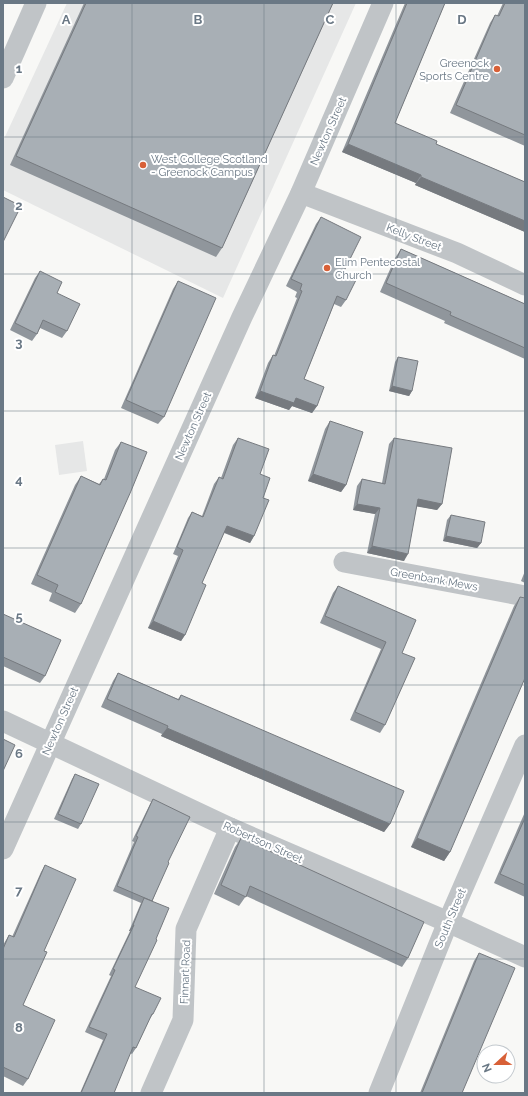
<svg xmlns="http://www.w3.org/2000/svg" width="528" height="1096" font-family="Raleway,sans-serif">
	<rect width="100%" height="100%" fill="#f8f8f6"/>
	<g fill="#e6e7e7">
		<polygon points="67,3 356,3 223,298 3,190 3,141"/>
		<polygon points="83,441 87,471 59,475 55,445"/>
	</g>
	<g fill="none" stroke-linecap="round" stroke-linejoin="round">
		<g stroke="#c0c4c7" stroke-width="21">
			<polyline points="3,78 36,3"/>
			<polyline points="301,193 457,253 525,285"/>
			<polyline points="344,562 525,596"/>
			<polyline points="3,721 230,828 448,922 525,957"/>
			<polyline points="3,849 242,317 301,193 383,3"/>
			<polyline points="151,1093 183,1020 186,929 230,828"/>
			<polyline points="379,1093 448,922 525,745"/>
		</g>
	</g>
	<g fill="#90969c">
		<polygon points="84,3 333,3 222,248 216,257 10,165"/>
		<polygon points="405,3 445,3 395,123 436,144 525,182 525,232 415,185 416,183 342,152"/>
		<polygon points="503,3 525,3 525,146 450,113 490,23 495,15 497,16"/>
		<polygon points="321,217 343,273 346,300 341,307 334,304 304,379 317,406 312,413 292,406 289,410 255,398 268,363 273,355 274,356 297,298 295,297 297,292 286,286 316,224"/>
		<polygon points="401,249 525,304 525,359 444,323 445,321 380,292 395,258"/>
		<polygon points="40,271 57,293 67,331 62,338 40,328 37,334 32,341 10,330 35,278"/>
		<polygon points="178,281 164,417 158,424 121,408 173,289"/>
		<polygon points="398,357 412,391 409,396 389,391 395,362"/>
		<polygon points="330,421 346,485 341,492 308,481 325,429"/>
		<polygon points="238,438 260,474 263,498 254,536 250,543 224,533 202,583 185,635 181,641 148,628 178,556 173,554 188,518 192,512 202,516 214,484 219,477 221,478 233,445"/>
		<polygon points="394,438 442,504 437,510 417,506 404,561 367,553 375,514 353,510 357,486 362,479 382,483 389,444"/>
		<polygon points="121,442 81,604 75,613 49,601 52,593 31,584 75,485 81,476 99,484 103,479 104,479 115,450"/>
		<polygon points="451,515 481,543 477,548 443,541 447,520"/>
		<polygon points="525,571 525,583 521,581"/>
		<polygon points="338,586 402,653 385,725 380,733 350,720 381,649 320,623 333,593"/>
		<polygon points="520,597 450,852 444,861 411,847 514,606"/>
		<polygon points="3,614 45,676 40,683 3,666"/>
		<polygon points="118,673 178,699 181,695 390,824 384,832 161,736 162,734 101,707 113,681"/>
		<polygon points="75,774 81,824 78,829 54,819 72,779"/>
		<polygon points="153,799 168,862 152,902 135,987 153,1014 149,1020 136,1048 132,1054 130,1053 114,1093 80,1093 103,1040 85,1032 111,976 109,975 130,931 129,931 141,903 113,891 134,842 132,841 150,804"/>
		<polygon points="525,812 525,897 494,883"/>
		<polygon points="241,838 408,958 402,967 246,896 239,906 214,894 235,847"/>
		<polygon points="45,865 44,951 23,1005 28,1079 23,1086 3,1076 3,945 9,935 12,937 41,872"/>
		<polygon points="479,953 462,1093 420,1093 474,961"/>
	</g>
	<g fill="#767a7f">
		<polygon points="348,144 421,175 416,183 342,152"/>
		<polygon points="421,177 525,221 525,232 415,185"/>
		<polygon points="392,386 412,391 409,396 389,391"/>
		<polygon points="260,391 296,398 317,406 312,413 292,406 289,410 255,398"/>
		<polygon points="313,474 346,485 341,492 308,481"/>
		<polygon points="418,499 442,504 437,510 414,506"/>
		<polygon points="357,504 380,508 375,514 353,510"/>
		<polygon points="227,526 254,536 250,543 223,532"/>
		<polygon points="446,536 481,543 477,548 443,541"/>
		<polygon points="372,546 408,554 404,561 367,553"/>
		<polygon points="153,621 185,635 181,641 148,628"/>
		<polygon points="167,728 390,824 384,832 161,736"/>
		<polygon points="417,838 450,852 444,861 411,847"/>
		<polygon points="133,925 134,925 130,931 129,931"/>
	</g>
	<g fill="#a8afb5" stroke="#767a7f">
		<polygon points="86,3 333,3 222,248 16,156"/>
		<polygon points="407,3 445,3 395,123 437,141 436,144 525,182 525,221 421,177 421,175 348,144"/>
		<polygon points="505,3 525,3 525,135 456,105 495,15 499,16"/>
		<polygon points="3,197 21,206 3,242"/>
		<polygon points="321,217 361,237 343,273 356,280 346,300 337,296 304,379 324,387 317,406 296,398 294,403 260,391 273,355 276,356 302,291 300,290 302,284 291,279"/>
		<polygon points="401,249 525,304 525,348 450,315 451,312 386,283"/>
		<polygon points="40,271 62,282 57,293 80,304 67,331 43,320 37,334 15,323"/>
		<polygon points="178,281 216,298 164,417 126,400"/>
		<polygon points="398,357 418,361 412,391 392,386"/>
		<polygon points="330,421 363,432 346,485 313,474"/>
		<polygon points="238,438 269,449 260,474 270,478 263,498 269,500 254,536 227,526 202,583 206,585 185,635 153,621 183,550 177,547 192,512 203,517 219,477 223,479"/>
		<polygon points="394,438 452,448 442,504 418,499 408,554 372,546 380,508 357,504 362,479 385,484"/>
		<polygon points="121,442 147,452 131,491 81,604 55,592 58,585 37,575 81,476 100,485 103,479 106,480"/>
		<polygon points="451,515 485,522 481,543 446,536"/>
		<polygon points="338,586 416,620 402,653 415,658 385,725 355,712 386,642 325,616"/>
		<polygon points="520,597 525,598 525,678 450,852 417,838"/>
		<polygon points="3,614 61,640 45,676 3,657"/>
		<polygon points="118,673 179,700 181,695 404,791 390,824 167,728 168,726 107,699"/>
		<polygon points="3,739 15,745 3,771"/>
		<polygon points="75,774 99,784 81,824 58,814"/>
		<polygon points="153,799 190,817 168,862 169,863 152,901 117,886 138,837 136,836"/>
		<polygon points="525,818 525,885 500,874"/>
		<polygon points="241,838 424,922 408,958 250,886 246,897 221,885"/>
		<polygon points="45,865 76,879 44,951 47,952 23,1005 55,1020 28,1079 3,1067 3,949 9,935 14,937"/>
		<polygon points="144,898 169,908 156,939 157,940 135,987 161,998 153,1014 152,1014 136,1048 133,1047 114,1093 81,1093 107,1034 89,1027 115,970 113,969 134,925 133,925"/>
		<polygon points="479,953 515,968 462,1093 422,1093"/>
	</g>
	<path fill="none" stroke="#6a7885" stroke-width="1" stroke-opacity="0.55" d="M 132,3 L 132,1093M 264,3 L 264,1093M 396,3 L 396,1093M 3,137 L 525,137M 3,274 L 525,274M 3,411 L 525,411M 3,548 L 525,548M 3,685 L 525,685M 3,822 L 525,822M 3,959 L 525,959"/>
	<g fill="#d86037" stroke="#fff" stroke-width="1.5">
		<circle cx="497" cy="69" r="4"/>
		<circle cx="143" cy="165" r="4"/>
		<circle cx="327" cy="268" r="4"/>
	</g>
	<g text-anchor="middle" stroke-width="4" stroke-linejoin="round" paint-order="stroke">
		<g font-size="11" fill="#6a7885" stroke="#fff" text-anchor="start">
			<text x="489" y="67" text-anchor="end">Greenock<tspan x="489" dy="13">Sports Centre</tspan></text>
			<text x="151" y="163">West College Scotland<tspan x="151" dy="13">- Greenock Campus</tspan></text>
			<text x="335" y="266">Elim Pentecostal<tspan x="335" dy="13">Church</tspan></text>
		</g>
		<g font-size="11" fill="#6a7885" stroke="#fff">
			<text transform="translate(328 131) rotate(-66)" y="4">Newton Street</text>
			<text transform="translate(414 237) rotate(21)" y="4">Kelly Street</text>
			<text transform="translate(193 426) rotate(-66)" y="4">Newton Street</text>
			<text transform="translate(434 579) rotate(10)" y="4">Greenbank Mews</text>
			<text transform="translate(60 721) rotate(-66)" y="4">Newton Street</text>
			<text transform="translate(263 842) rotate(24)" y="4">Robertson Street</text>
			<text transform="translate(450 918) rotate(-67)" y="4">South Street</text>
			<text transform="translate(185 972) rotate(-88)" y="4">Finnart Road</text>
		</g>
	</g>
	<g font-size="13" text-anchor="middle" font-weight="bold" fill="#6a7885" stroke="#fff" stroke-width="4" stroke-linejoin="round" paint-order="stroke">
		<text x="66" y="24">A</text>
		<text x="198" y="24">B</text>
		<text x="330" y="24">C</text>
		<text x="462" y="24">D</text>
		<text x="19" y="73">1</text>
		<text x="19" y="210">2</text>
		<text x="19" y="347">3</text>
		<text x="19" y="484">4</text>
		<text x="19" y="621">5</text>
		<text x="19" y="758">6</text>
		<text x="19" y="895">7</text>
		<text x="19" y="1032">8</text>
	</g>
	<rect width="528" height="1096" fill="none" stroke="#6a7885" stroke-width="8"/>
	<g transform="translate(496 1064) rotate(248)"><circle r="19" fill="#ffffff" stroke="#c3c9ce"/>
	<path d="M0-3L7 15L0 10L-7 15Z" fill="#d86037"/>
	<text y="-6" font-size="11" font-weight="bold" text-anchor="middle" fill="#6a7885">N</text>
	</g>
</svg>
